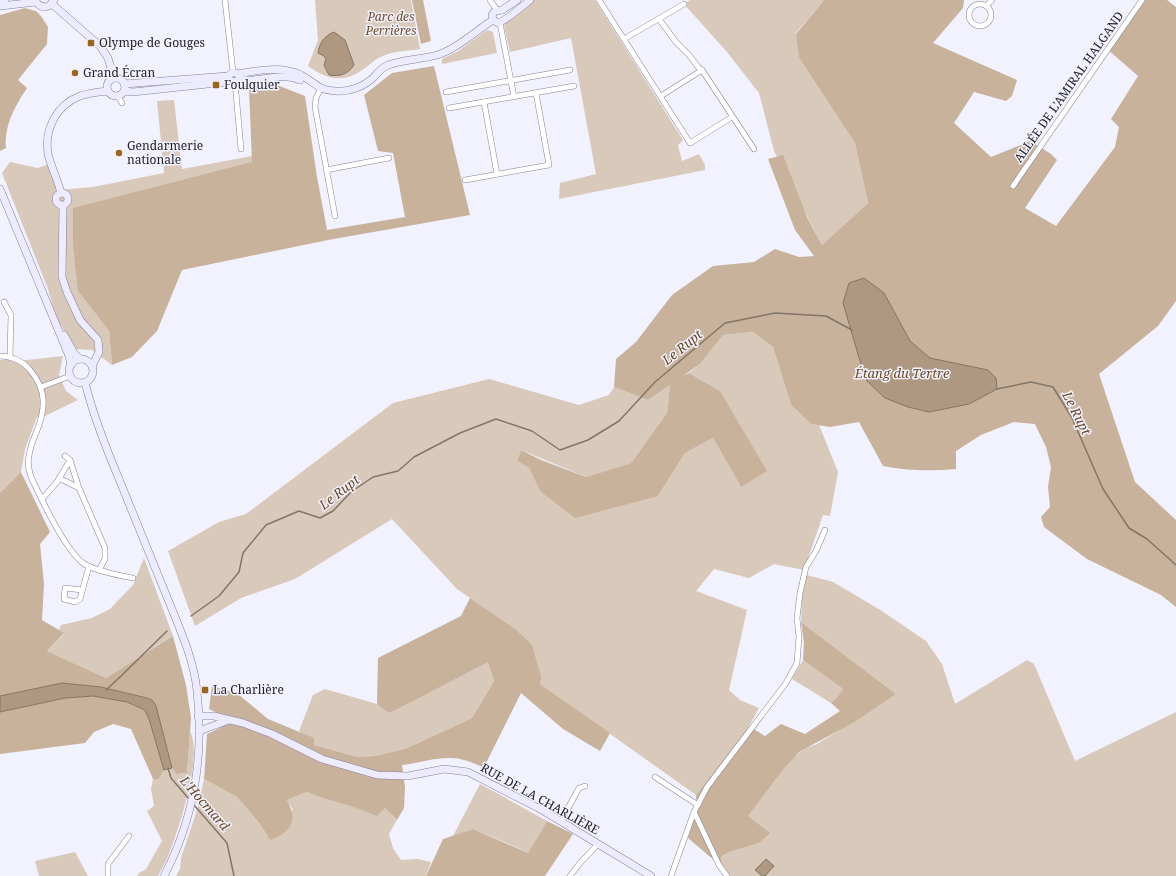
<svg xmlns="http://www.w3.org/2000/svg" width="1176" height="876" font-family="'Noto Serif',serif">
	<rect width="100%" height="100%" fill="#f2f1fe"/>
	<g fill="#d8c9ba">
		<path d="M 315,0 L 411,0 L 420,49 C 408,51 394,51 383,56 C 375,59 371,64 365,68 C 344,84 328,80 308,66 L 318,40 Z"/>
		<polygon points="535,0 595,0 683,140 678,145 682,161 699,154 705,165 705,170 559,199 560,183 596,174 571,38 510,52 504,26 509,17"/>
		<polygon points="690,0 824,0 796,33 800,57 855,143 868,203 822,245 774,151 759,93 727,52 684,4"/>
		<polygon points="487,30 493,32 497,53 442,64 442,59 458,51"/>
		<polygon points="174,100 182,169 252,156 252,162 78,291 109,331 112,365 92,350 76,349 61,326 54,311 48,289 2,173 10,162 38,168 49,164 58,190 93,187 164,173 157,101"/>
		<polygon points="753,332 773,347 791,405 811,424 819,425 838,472 830,516 823,515 804,570 774,564 749,578 714,569 696,591 747,610 729,690 740,700 759,708 749,726 696,795 540,684 514,628 457,589 392,519 295,579 241,598 195,626 168,551 219,522 246,514 393,403 489,379 579,405 609,395 614,387 648,400 670,385 667,413 631,463 586,477 521,450 517,461 529,468 540,491 658,496 685,453 713,438 741,487 720,391 689,373 700,364 723,335"/>
		<polygon points="63,356 59,375 66,391 78,400 45,416 37,417 25,449 21,472 0,493 0,360 27,360"/>
		<polygon points="144,558 173,636 106,678 47,651 64,634 59,630 61,625 92,618 110,609 133,585"/>
		<path d="M 803,574 L 833,582 L 882,611 L 926,641 L 942,664 L 955,704 L 1027,660 L 1034,664 L 1075,761 L 1176,712 L 1176,876 L 730,876 L 722,867 L 721,857 L 729,852 L 759,843 L 769,833 L 748,816 C 764,794 779,769 800,752 C 805,748 811,746 817,744 L 896,694 L 801,622 Z"/>
		<polygon points="803,660 843,689 839,695 831,703 792,679"/>
		<polygon points="488,661 494,681 472,718 405,749 374,756 358,757 314,745 299,731 313,695 325,689 377,704 381,708 390,713"/>
		<path d="M 190,731 C 203,754 180,826 170,851 C 167,860 162,868 158,876 L 137,876 L 139,873 L 146,869 L 162,841 L 147,811 L 154,806 L 151,789 L 153,779 L 159,779 L 164,770 L 172,768 L 176,774 L 187,773 Z"/>
		<path d="M 204,779 L 237,797 L 260,824 L 270,840 L 293,810 L 287,800 L 307,792 C 330,802 354,805 377,815 L 385,808 L 397,820 L 389,834 L 393,848 L 401,860 L 418,859 L 431,862 L 426,876 L 176,876 L 180,869 L 181,858 L 198,807 Z"/>
		<polygon points="480,784 547,821 528,853 518,848 473,829 453,836"/>
		<polygon points="75,852 88,876 39,876 35,861"/>
	</g>
	<g fill="#c8b29b">
		<polygon points="412,0 423,0 431,41 421,44"/>
		<path d="M 824,0 L 964,0 L 963,8 L 933,43 L 1017,80 L 1012,96 L 1006,101 L 974,92 L 954,123 L 991,157 L 1030,141 L 1051,154 L 1057,160 L 1025,208 L 1056,226 L 1115,147 L 1119,127 L 1111,119 L 1138,76 L 1106,48 L 1141,0 L 1167,0 L 1176,7 L 1176,301 L 1158,326 L 1099,374 L 1135,482 L 1176,520 L 1176,607 L 1161,595 L 1087,559 L 1044,527 L 1041,517 L 1050,507 L 1048,487 L 1051,467 L 1046,447 L 1035,424 L 1014,422 L 981,435 L 956,451 L 956,469 C 932,471 907,471 883,466 L 859,422 L 830,427 L 811,424 L 791,405 L 773,347 L 753,332 L 723,335 L 700,364 L 683,376 L 689,373 L 720,391 L 767,471 L 741,487 L 713,438 L 685,453 L 658,496 L 575,518 L 540,491 L 529,468 L 517,461 L 521,450 L 541,460 L 586,477 L 631,463 L 667,413 L 670,385 L 648,400 L 614,387 L 616,359 L 636,342 L 672,295 L 713,266 L 754,262 L 775,249 L 799,257 L 814,256 L 795,230 L 768,159 L 783,155 L 807,217 L 822,245 L 868,203 L 855,143 L 799,57 L 796,34 Z"/>
		<path d="M 25,8 L 36,11 L 41,16 L 48,27 L 47,44 L 18,80 L 27,88 C 15,106 4,126 6,148 L 0,151 L 0,15 Z"/>
		<polygon points="434,66 470,215 328,240 182,270 157,331 132,357 112,365 109,331 78,291 73,245 73,208 252,162 249,88 277,85 305,96 317,177 327,230 405,217 393,153 378,151 364,95 392,73"/>
		<polygon points="21,472 50,532 40,544 44,584 42,620 64,633 47,651 106,678 173,636 186,685 191,718 187,773 176,774 172,768 156,706 147,698 101,687 62,683 0,696 0,493"/>
		<path d="M 470,598 L 514,628 L 532,645 L 541,677 L 540,684 L 610,733 L 600,751 L 563,729 L 521,693 L 484,767 C 474,764 463,758 452,758 C 435,757 419,763 402,765 L 405,787 L 404,808 L 397,820 L 385,808 L 377,816 C 354,805 330,802 307,792 L 287,800 C 298,820 292,832 270,840 L 260,824 L 237,797 L 204,779 L 207,734 L 220,728 L 223,716 L 209,709 L 212,686 L 238,694 L 268,719 L 314,738 L 314,745 L 358,757 L 374,756 L 405,749 L 472,718 L 494,681 L 488,662 L 390,713 L 381,708 L 377,704 L 378,658 L 461,616 Z"/>
		<polygon points="801,622 896,694 856,721 799,752 781,772 748,816 770,833 759,843 729,852 721,857 722,867 688,838 697,811 696,795 749,726 765,736 781,724 805,734 840,711 831,703 839,695 843,689 803,660 804,643"/>
		<polygon points="93,696 127,702 145,710 149,719 164,770 159,779 153,779 131,729 113,724 94,732 85,743 0,754 0,712 65,698"/>
		<polygon points="547,821 573,834 545,876 426,876 443,839 473,829 528,853"/>
	</g>
	<g fill="#ae9881" stroke="#847567">
		<path d="M 334,32 L 345,40 L 354,65 C 348,74 340,77 329,75 L 324,65 L 326,59 L 324,56 L 318,53 C 320,42 324,36 334,32 Z"/>
		<polygon points="864,278 884,293 910,341 930,358 988,370 996,378 997,389 969,404 929,412 908,407 885,398 867,381 860,361 843,303 849,283"/>
		<polygon points="62,683 101,687 147,698 152,700 156,706 172,768 164,770 149,719 145,710 127,702 93,696 65,698 0,712 0,696"/>
		<polygon points="766,859 774,866 765,876 762,876 755,870"/>
	</g>
	<g fill="none" stroke-linecap="round" stroke-linejoin="round">
		<g stroke="#847567" stroke-width="1.5">
			<polyline points="997,389 1031,382 1053,387 1072,418 1103,489 1129,528 1147,539 1176,565"/>
			<polyline points="191,616 219,596 239,572 243,553 266,525 299,511 320,518 333,511 351,492 373,477 398,471 414,457 460,433 496,419 532,431 560,450 588,440 619,421 655,382 725,323 775,313 826,316 852,330"/>
			<polyline points="106,690 119,678 167,631"/>
			<polyline points="168,768 171,778 189,799"/>
			<polyline points="194,805 227,843 234,876"/>
		</g>
		<g stroke="#848295" stroke-width="6">
			<g id="street">
				<polyline points="225,0 233,72"/>
				<polyline points="490,0 497,10"/>
				<polyline points="599,0 690,143 732,117"/>
				<circle cx="980" cy="15" r="11"/>
				<polyline points="986,6 992,0"/>
				<polyline points="659,19 676,42 689,55 699,68 702,70 754,149"/>
				<polyline points="500,23 514,97"/>
				<polyline points="624,39 684,4"/>
				<polyline points="235,82 241,149"/>
				<polyline points="321,88 316,98 315,107 335,216"/>
				<polyline points="446,92 570,70"/>
				<polyline points="117,95 122,103"/>
				<polyline points="661,96 702,70"/>
				<polyline points="484,102 497,174"/>
				<polyline points="449,108 574,86"/>
				<polyline points="326,170 389,158"/>
				<polyline points="465,180 549,165 536,93"/>
				<polyline points="1013,186 1142,0"/>
				<polyline points="4,302 11,315 10,357"/>
				<path d="M 0,356 C 11,356 23,361 30,370 C 47,390 46,409 36,433 C 33,440 30,448 29,456 C 27,463 29,470 31,477 C 41,498 67,555 86,565 C 100,572 117,575 133,578"/>
				<polyline points="41,387 70,376"/>
				<polyline points="65,456 70,460"/>
				<polyline points="59,478 79,488"/>
				<polyline points="42,499 57,482 70,460 79,488 105,548 105,559 99,570"/>
				<polyline points="82,590 65,588 64,599 75,602 80,599 89,566"/>
				<polyline points="655,777 698,805"/>
				<polyline points="694,812 719,865 727,876"/>
				<polyline points="561,821 579,788 585,786"/>
				<polyline points="108,876 108,864 129,836"/>
				<polyline points="570,876 580,863 598,844"/>
				<polyline points="671,876 694,812 707,787 786,683 797,663 799,637 797,618 800,593 806,567 816,551 825,530"/>
			</g>
		</g>
		<g stroke="#848295" stroke-width="8">
			<g id="secondary">
				<path d="M 35,0 C 38,6 43,8 49,6 L 54,0"/>
				<polyline points="0,1 5,0"/>
				<polyline points="52,4 100,46 108,58 114,78"/>
				<polyline points="0,6 36,2"/>
				<polyline points="502,10 517,0"/>
				<path d="M 493,20 L 498,23 C 503,22 524,5 530,0"/>
				<polyline points="493,20 492,15 495,11 502,10"/>
				<circle cx="116" cy="87" r="9"/>
				<path d="M 124,84 L 228,76 L 233,72 L 238,74 C 258,70 283,66 301,75 C 316,83 317,90 336,91 C 349,92 363,87 373,78 C 377,74 380,69 386,66 C 401,59 420,60 437,55 C 455,50 477,30 493,20"/>
				<path d="M 124,91 L 133,92 L 226,82 L 229,80 L 235,82 L 239,79 C 258,84 279,71 300,80"/>
				<polyline points="0,189 69,356 71,365"/>
				<circle cx="62" cy="199" r="6"/>
				<path d="M 61,193 C 58,180 51,167 48,154 C 44,130 56,105 80,96 C 89,93 98,92 108,91"/>
				<polyline points="63,206 62,277 67,292 80,320 98,340 99,352 92,366"/>
				<polyline points="64,335 74,353 80,359"/>
				<circle cx="81" cy="371" r="12"/>
				<path d="M 85,382 C 93,416 106,448 119,479 C 135,518 151,557 167,597 C 179,627 194,659 197,691 C 204,755 194,819 164,876"/>
				<polyline points="198,716 214,716 243,723 272,734 322,759 377,775 408,776 444,769 468,772 542,810 651,876"/>
				<polyline points="199,731 229,720"/>
			</g>
		</g>
		<use href="#street" stroke="#fff" stroke-width="5"/>
		<use href="#secondary" stroke="#edebff" stroke-width="7"/>
	</g>
	<g fill="#9b641f" stroke="#f2f1fe" stroke-width="1.5">
		<rect x="87" y="39" width="8" height="8" rx="2"/>
		<circle cx="75" cy="73" r="4"/>
		<rect x="212" y="81" width="8" height="8" rx="2"/>
		<circle cx="119" cy="153" r="4"/>
		<rect x="201" y="686" width="8" height="8" rx="2"/>
	</g>
	<g text-anchor="middle" stroke-width="3" stroke-linejoin="round" paint-order="stroke">
		<g font-size="12" font-style="italic" fill="#6f4d26" stroke="#f2f1fe">
			<text x="391" y="21">Parc des<tspan x="391" dy="14">Perrières</tspan></text>
		</g>
		<g font-size="12" fill="#222229" stroke="#f2f1fe" text-anchor="start">
			<text x="99" y="47">Olympe de Gouges</text>
			<text x="83" y="77">Grand Écran</text>
			<text x="224" y="89">Foulquier</text>
			<text x="127" y="150">Gendarmerie<tspan x="127" dy="14">nationale</tspan></text>
			<text x="213" y="694">La Charlière</text>
		</g>
		<g font-size="12" fill="#222229" stroke="#f2f1fe">
			<text transform="translate(1069 87) rotate(-55)" y="4">ALLÉE DE L'AMIRAL HALGAND</text>
			<text transform="translate(540 799) rotate(29)" y="4">RUE DE LA CHARLIÈRE</text>
		</g>
		<g font-size="13" font-style="italic" fill="#6a4821" stroke="#f2f1fe">
			<text transform="translate(682 347) rotate(-39)" y="5">Le Rupt</text>
			<text x="902" y="378">Étang du Tertre</text>
			<text transform="translate(1077 413) rotate(63)" y="5">Le Rupt</text>
			<text transform="translate(339 492) rotate(-38)" y="5">Le Rupt</text>
			<text transform="translate(205 803) rotate(49)" y="5">L'Hocmard</text>
		</g>
	</g>
</svg>
